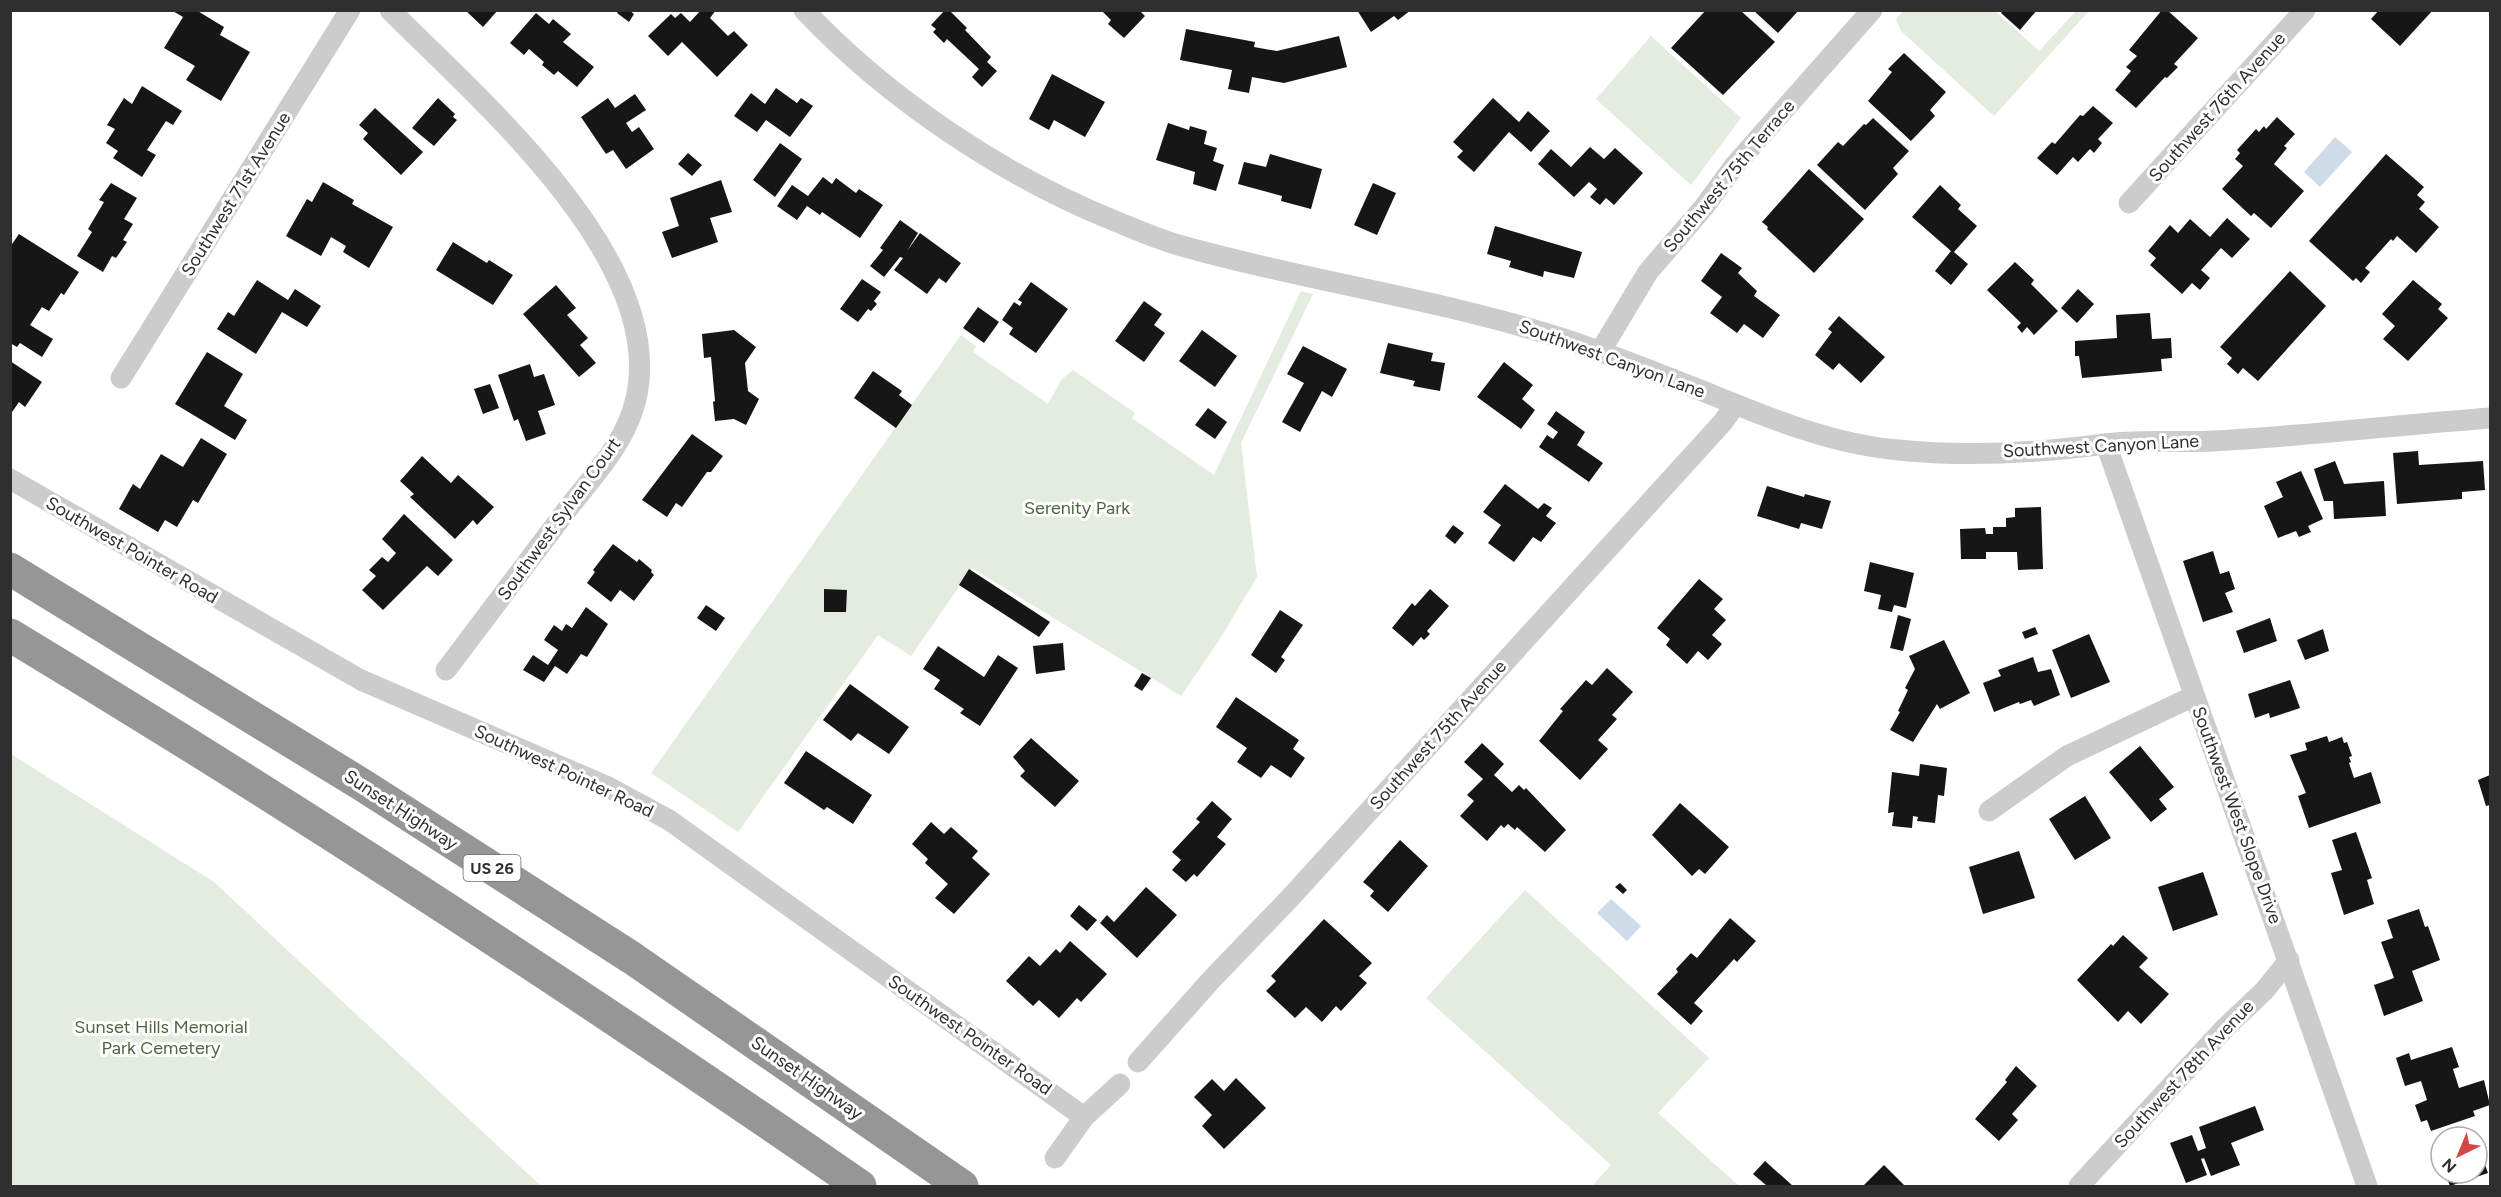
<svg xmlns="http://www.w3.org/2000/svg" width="2501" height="1197" font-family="Figtree,sans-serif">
	<rect width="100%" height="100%" fill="#fff"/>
	<g fill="#e4ebdf">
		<polygon points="1903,11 1995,11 2039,51 2076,11 2089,11 1994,116 1901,31 1896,19"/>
		<polygon points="1651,36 1741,118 1691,185 1596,99"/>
		<polygon points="1301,291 1313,294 1241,443 1257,577 1218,642 1181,696 972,568 911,656 878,635 738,832 651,773 961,335 976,346 973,352 1048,404 1062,379 1073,370 1135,413 1132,418 1214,475"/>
		<polygon points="11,754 214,882 541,1186 11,1186"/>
		<polygon points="1525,890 1709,1058 1658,1113 1739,1186 1592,1186 1611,1165 1426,998"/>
	</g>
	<g fill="#cddce8">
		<polygon points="2335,137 2352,152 2320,187 2304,172"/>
		<polygon points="1611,899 1641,926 1627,941 1597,913"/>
	</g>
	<g fill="#161616">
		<polygon points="171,10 196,10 224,27 220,35 250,52 221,101 186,80 195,66 164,48 183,17"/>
		<polygon points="465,10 498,10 483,27"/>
		<polygon points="619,10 629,10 634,14 629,22 617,13"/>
		<polygon points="701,10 716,10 710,18 728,36 734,31 748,45 717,77 682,42 668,56 648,36 671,14 675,18 681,13 690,22"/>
		<polygon points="945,10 949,10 967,28 965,30 991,57 987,62 997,71 982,87 972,77 979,69 947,39 944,43 933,32 936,29 931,25"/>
		<polygon points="1101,10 1139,10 1145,16 1124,38 1108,24 1111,20"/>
		<polygon points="1357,10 1411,10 1398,20 1394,16 1371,32"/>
		<polygon points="1706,10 1740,10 1775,42 1723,95 1671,48"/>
		<polygon points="1753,10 1799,10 1778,33"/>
		<polygon points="2003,10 2037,10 2020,30 2001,13"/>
		<polygon points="2162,10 2167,10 2198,38 2174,64 2178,67 2167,78 2165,77 2136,108 2115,90 2131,71 2126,67 2137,56 2129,50"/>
		<polygon points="2379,10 2433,10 2400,46 2371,19"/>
		<polygon points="536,13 549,24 553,19 571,34 563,42 594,67 577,87 558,71 554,75 542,65 544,62 529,49 524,55 510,43"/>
		<polygon points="1186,29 1255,42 1254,47 1277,51 1339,36 1347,67 1284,83 1252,77 1249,93 1228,89 1232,70 1180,60"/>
		<polygon points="1904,53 1946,92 1930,110 1935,116 1911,141 1868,101 1892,72 1888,69"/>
		<polygon points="1052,74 1105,102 1085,137 1054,120 1049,130 1029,119"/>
		<polygon points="142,86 182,111 173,125 166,121 147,150 156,155 142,177 113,158 118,151 106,143 115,129 107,125 124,98 132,104"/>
		<polygon points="776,88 797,103 801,98 813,106 790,137 766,120 757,132 734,116 751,93 765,104"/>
		<polygon points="635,94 646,110 626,123 632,132 639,127 654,149 626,169 613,150 606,154 581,117 608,98 615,108"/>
		<polygon points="438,98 455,114 453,117 457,120 434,146 412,128"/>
		<polygon points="1493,98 1519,122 1528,111 1550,131 1531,152 1509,132 1474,172 1457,157 1463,151 1453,142"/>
		<polygon points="2093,106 2113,123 2098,139 2102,143 2094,153 2090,149 2078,162 2073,157 2057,175 2037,158 2052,142 2055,144 2080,115 2083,116"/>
		<polygon points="375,108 423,152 401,175 363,139 368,133 359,125"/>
		<polygon points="2277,117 2295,134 2284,146 2287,148 2274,164 2304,191 2271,228 2254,213 2251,216 2222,189 2243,166 2235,159 2240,153 2237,150 2256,129 2259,132 2264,126 2266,129"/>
		<polygon points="1873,118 1909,151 1893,168 1898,174 1865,210 1817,165 1838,142 1843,146 1864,124 1866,125"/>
		<polygon points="1168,123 1189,130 1190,126 1207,131 1204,144 1217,148 1213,161 1224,165 1216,191 1193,184 1195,172 1156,160"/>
		<polygon points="780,143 802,159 775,197 753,180"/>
		<polygon points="1590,147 1604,159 1615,148 1643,173 1614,205 1606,198 1600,205 1590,197 1597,189 1589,182 1574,197 1538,164 1551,149 1571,167"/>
		<polygon points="688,153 702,165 692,176 678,164"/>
		<polygon points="1270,154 1322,169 1311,209 1281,201 1282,196 1238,184 1244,162 1266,167"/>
		<polygon points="2386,154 2424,187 2417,195 2425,202 2419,209 2439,227 2416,253 2397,236 2393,241 2391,239 2365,268 2370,272 2361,283 2356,278 2353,281 2309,241"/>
		<polygon points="1809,169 1864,219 1814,273 1767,229 1768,227 1762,222"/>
		<polygon points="823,177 832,184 836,178 856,193 859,189 883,205 860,238 822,212 820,215 807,206 797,220 777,206 792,185 808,196"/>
		<polygon points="721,180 732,212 710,218 718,242 672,258 662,232 679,226 670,198"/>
		<polygon points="323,182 354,200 352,204 393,227 369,268 343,252 346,246 331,237 321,256 286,236 307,199 312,202"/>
		<polygon points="111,183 137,198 124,219 133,224 123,240 127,242 116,258 112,256 103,272 77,256 92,232 88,229 104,202 99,200"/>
		<polygon points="1373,183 1396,193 1377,235 1354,225"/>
		<polygon points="1940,185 1961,205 1958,209 1977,226 1954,252 1968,264 1951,285 1935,271 1951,251 1912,217"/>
		<polygon points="2227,218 2250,239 2232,258 2221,248 2201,270 2210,278 2200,290 2192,283 2182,294 2150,265 2156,258 2148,251 2170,225 2178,233 2190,219 2210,237"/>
		<polygon points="900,220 918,233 907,251 920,233 961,263 946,283 939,278 927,294 894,270 903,258 900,257 884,277 870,266 883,250 880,248"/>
		<polygon points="1495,226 1582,252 1574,278 1544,271 1543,277 1509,267 1511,261 1487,254"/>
		<polygon points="19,234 79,272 64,295 61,293 49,311 42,307 30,325 53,339 42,357 20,343 17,347 10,343 10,247"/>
		<polygon points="453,242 487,263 489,260 513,275 493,305 436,270"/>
		<polygon points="1721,253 1742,268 1738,273 1757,291 1754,296 1780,315 1763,338 1744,324 1737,333 1710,313 1722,297 1701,281"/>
		<polygon points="2015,262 2034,280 2031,284 2058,311 2034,335 2027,327 2022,333 2017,327 2021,323 1987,290"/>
		<polygon points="2290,271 2326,306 2258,381 2243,368 2238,374 2227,364 2232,358 2220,347"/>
		<polygon points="862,279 881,292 874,301 877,304 871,311 868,309 858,322 840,309"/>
		<polygon points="257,280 288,300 295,289 321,306 307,327 282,312 256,354 217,329 228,312 234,316"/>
		<polygon points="2413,280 2442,304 2438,309 2448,318 2408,361 2383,339 2395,326 2382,314"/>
		<polygon points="1031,282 1068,309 1036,353 1009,334 1013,328 1002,320 1014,302 1020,306 1022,302 1018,300"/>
		<polygon points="556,285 576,308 567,315 588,338 580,345 596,363 579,377 523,314"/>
		<polygon points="2078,289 2094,304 2077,323 2061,308"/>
		<polygon points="1144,301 1162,314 1154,325 1165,333 1144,362 1115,341"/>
		<polygon points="978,307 999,322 984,343 963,328"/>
		<polygon points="2150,313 2152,339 2171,338 2172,358 2161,359 2162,371 2082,378 2079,356 2075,356 2075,341 2117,338 2116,315"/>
		<polygon points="1839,316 1885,357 1861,383 1839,363 1833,370 1815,355 1832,332 1828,329"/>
		<polygon points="734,330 756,347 745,363 748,391 759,399 746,425 734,419 715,421 713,402 715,401 711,357 704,358 702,334"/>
		<polygon points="1202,330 1237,356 1215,387 1179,361"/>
		<polygon points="1388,343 1433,353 1431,361 1445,363 1440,391 1413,386 1415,381 1380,373"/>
		<polygon points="1303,346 1347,369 1332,397 1322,391 1300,432 1282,422 1304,383 1287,374"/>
		<polygon points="207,352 243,374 224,406 247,420 235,440 175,404"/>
		<polygon points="10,361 42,382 25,407 19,402 10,415"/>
		<polygon points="1504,362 1533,385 1522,399 1535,410 1521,429 1477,397"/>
		<polygon points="530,364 534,377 544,374 555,405 538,411 546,434 526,441 518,419 514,421 498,375"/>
		<polygon points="873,371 902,391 899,395 912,405 896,428 854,398"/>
		<polygon points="490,384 499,408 483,414 474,389"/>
		<polygon points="1208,408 1227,422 1215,439 1195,425"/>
		<polygon points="1556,411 1585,432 1577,445 1603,463 1589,482 1539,447 1547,435 1553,439 1558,432 1547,424"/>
		<polygon points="692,434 723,456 711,472 707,472 682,507 676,503 667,517 642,500"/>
		<polygon points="201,438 227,454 198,503 193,500 177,527 165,520 158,532 119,509 133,484 140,489 161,454 183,467"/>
		<polygon points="2418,451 2419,465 2483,461 2485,490 2462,492 2462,499 2397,504 2393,453"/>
		<polygon points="422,456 451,483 458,475 494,507 477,525 473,520 455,539 410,497 414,494 400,481"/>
		<polygon points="2335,461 2344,484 2384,481 2386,516 2334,519 2333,501 2324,501 2314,469"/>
		<polygon points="2301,471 2323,519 2308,526 2311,532 2299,537 2296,531 2278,538 2264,506 2283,497 2276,482"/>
		<polygon points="1505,484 1538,509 1544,503 1552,508 1546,516 1556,523 1541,542 1533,537 1514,562 1488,543 1501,525 1483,512"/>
		<polygon points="1767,486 1804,497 1805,494 1831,501 1822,529 1801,523 1799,529 1757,516"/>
		<polygon points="2041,507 2043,569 2018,570 2017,552 1986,552 1986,559 1961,559 1960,529 1985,528 1986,534 1993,534 1993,527 2006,527 2006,518 2015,517 2015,508"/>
		<polygon points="404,514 453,560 438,576 427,566 383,610 362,590 376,576 369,570 382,557 388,562 396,553 382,539"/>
		<polygon points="1453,525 1464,533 1455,544 1445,536"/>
		<polygon points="613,544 637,562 639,559 652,570 651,572 654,575 634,601 620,590 611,602 587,583 595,572 593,570"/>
		<polygon points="2213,551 2220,574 2229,571 2235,589 2225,593 2233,612 2203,622 2183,561"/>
		<polygon points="1870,562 1914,573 1906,608 1894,605 1892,612 1878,609 1881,595 1864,591"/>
		<polygon points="969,569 1050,622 1039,637 959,585"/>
		<polygon points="1699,579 1723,599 1714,609 1726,620 1712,635 1722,644 1708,660 1698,651 1687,664 1666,645 1670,639 1657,628"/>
		<polygon points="824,589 847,590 846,612 824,612"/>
		<polygon points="1430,589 1449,606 1427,631 1430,634 1424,640 1421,637 1413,646 1392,628 1412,603 1415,606"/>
		<polygon points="706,605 725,618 716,631 697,618"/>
		<polygon points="586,607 608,624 587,657 581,654 567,674 555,666 544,682 523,670 533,655 548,665 558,650 544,640 554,625 562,631 566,624 572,628"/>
		<polygon points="1280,610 1303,625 1281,657 1285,660 1276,673 1251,655"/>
		<polygon points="1898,615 1911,619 1903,651 1890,648"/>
		<polygon points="2270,618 2277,641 2244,653 2236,631"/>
		<polygon points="2035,627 2038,634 2025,639 2022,632"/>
		<polygon points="2323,629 2329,651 2305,660 2297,640"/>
		<polygon points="2089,634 2110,682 2071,698 2052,650"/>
		<polygon points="1944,640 1970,693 1940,709 1937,704 1913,742 1890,730 1900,712 1898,711 1908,690 1905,688 1915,669 1909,656"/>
		<polygon points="1063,643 1065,670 1036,674 1033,646"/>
		<polygon points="938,646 984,677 998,655 1018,668 980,726 960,713 964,709 934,689 940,680 923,669"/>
		<polygon points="2033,657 2038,672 2051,669 2060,695 2034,706 2031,700 2020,704 2019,702 1994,712 1983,683 2001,676 1998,670"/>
		<polygon points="1607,668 1633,692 1612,715 1617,719 1598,740 1608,749 1580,780 1539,741 1563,711 1560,709 1586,680 1592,685"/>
		<polygon points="1142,673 1151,678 1142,691 1134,686"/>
		<polygon points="2290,680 2300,708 2270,718 2269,713 2255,718 2248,694"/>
		<polygon points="850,684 909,727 889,754 858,733 851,741 823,720"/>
		<polygon points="1236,697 1299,740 1293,749 1305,758 1291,778 1271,765 1261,778 1237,762 1247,748 1216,727"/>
		<polygon points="2327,736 2329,742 2342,737 2344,743 2347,742 2352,756 2349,757 2351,762 2349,763 2354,778 2371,772 2381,803 2309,828 2298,796 2306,793 2290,755 2307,750 2305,743"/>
		<polygon points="1031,738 1079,781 1055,807 1020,776 1025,771 1013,757"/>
		<polygon points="1482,743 1504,764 1494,775 1512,792 1519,785 1524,790 1526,788 1566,830 1545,852 1517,827 1515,830 1508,824 1504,828 1501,825 1487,841 1460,816 1474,801 1467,795 1483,779 1464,762"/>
		<polygon points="2140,746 2174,787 2159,799 2167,809 2151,822 2109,772"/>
		<polygon points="806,751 872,795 853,824 827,807 824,810 784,783"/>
		<polygon points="1920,764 1947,768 1944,796 1938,795 1935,823 1917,821 1918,817 1913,816 1912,828 1892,826 1894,812 1888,813 1892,772 1919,776"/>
		<polygon points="2490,775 2490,805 2486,806 2478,780"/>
		<polygon points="2085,796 2111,838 2075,860 2049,819"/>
		<polygon points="1212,801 1232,819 1217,837 1226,844 1197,877 1194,874 1186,882 1172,870 1181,860 1172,852 1200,822 1196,819"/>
		<polygon points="1680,803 1729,847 1705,874 1699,869 1692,876 1652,835"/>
		<polygon points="931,822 944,834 951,827 978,851 972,858 990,874 954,914 935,898 948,884 925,863 928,859 912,844"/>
		<polygon points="2356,832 2372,878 2367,880 2374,904 2344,915 2331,873 2342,870 2332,840"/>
		<polygon points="1400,840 1428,866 1388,912 1370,896 1374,891 1363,882"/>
		<polygon points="2019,851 2035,898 1983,914 1969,867"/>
		<polygon points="2203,872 2218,915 2173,931 2158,887"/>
		<polygon points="1620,883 1627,890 1623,894 1615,887"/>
		<polygon points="1146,887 1177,915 1137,958 1100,923 1107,915 1114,922"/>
		<polygon points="1079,905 1097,920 1087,931 1070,916"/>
		<polygon points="2419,909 2425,927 2428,926 2440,960 2412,971 2423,1001 2384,1016 2374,985 2394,978 2381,942 2393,938 2387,920"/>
		<polygon points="1730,918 1756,941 1737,962 1734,959 1694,1003 1703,1011 1691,1025 1657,994 1678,972 1676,969 1691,953 1697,958"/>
		<polygon points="1324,919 1372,963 1359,976 1367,983 1341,1011 1336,1006 1322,1022 1306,1007 1295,1018 1266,991 1276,981 1271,976"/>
		<polygon points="2123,935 2148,958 2139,967 2169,994 2141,1024 2128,1011 2118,1022 2077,980 2111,944 2113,946"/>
		<polygon points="1070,941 1107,974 1081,1002 1077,998 1059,1018 1039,1000 1033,1006 1006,981 1029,956 1040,966 1056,949 1060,953"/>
		<polygon points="2452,1047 2459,1067 2453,1069 2459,1088 2484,1080 2490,1105 2473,1111 2475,1116 2431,1131 2427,1120 2421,1122 2415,1105 2427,1100 2421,1081 2405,1086 2396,1058 2409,1053 2411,1060"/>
		<polygon points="2016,1066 2037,1086 2012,1114 2018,1120 1999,1141 1975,1119 2007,1082 2005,1080"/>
		<polygon points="1236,1078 1266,1108 1224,1149 1202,1126 1212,1115 1194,1097 1212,1079 1224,1091"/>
		<polygon points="2255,1106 2264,1130 2231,1143 2240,1165 2211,1176 2204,1158 2201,1159 2207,1175 2186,1183 2170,1143 2192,1135 2198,1151 2206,1148 2199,1127"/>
		<polygon points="2477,1148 2479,1148 2488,1173 2450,1186 2445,1173 2477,1173"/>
		<polygon points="1765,1161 1793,1186 1767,1186 1753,1174"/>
		<polygon points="1884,1165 1905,1186 1863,1186"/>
	</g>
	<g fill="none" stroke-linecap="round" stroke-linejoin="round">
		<g stroke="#ccc" stroke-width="21">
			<path d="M 390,10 C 480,101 696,282 626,427 C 612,457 586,485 566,511 C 526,564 486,617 446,670"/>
			<path d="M 804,10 C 888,99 1003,176 1115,221 C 1137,230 1159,240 1182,246 C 1309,282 1441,299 1567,340 C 1615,356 1662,375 1710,394 C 1771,419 1832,444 1898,450 C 1966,457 2038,453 2105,444 C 2140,439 2177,443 2213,441 C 2305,436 2398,425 2490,418"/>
			<polyline points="2129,203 2305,10"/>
			<polyline points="1600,352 1648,272 1704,207 1735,165 1872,10"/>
			<polyline points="121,378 350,10"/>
			<polyline points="2106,444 2367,1186"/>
			<polyline points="10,479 361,680 608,787 669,820 1084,1117"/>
			<polyline points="1989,811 2067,756 2194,696"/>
			<polyline points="1138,1062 1212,979 1290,898 1723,422 1735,405"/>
			<polyline points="1055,1158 1084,1117 1120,1084"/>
			<polyline points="2079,1186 2226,1027 2264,991 2289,960"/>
		</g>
		<g stroke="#969696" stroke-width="33">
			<polyline points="10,569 364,786 632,958 962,1186"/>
			<path d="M 10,635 C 300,810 582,994 860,1186"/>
		</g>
	</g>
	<g text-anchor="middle" stroke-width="6" stroke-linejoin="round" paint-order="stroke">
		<rect fill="#fff" stroke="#6d6d6d" stroke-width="1.5" x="463.5" y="855" width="57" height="26" rx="4.5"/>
		<g font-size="16" font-weight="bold" fill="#2f2f2f">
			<text x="492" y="874">US 26</text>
		</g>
		<g font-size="18" fill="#2f2f2f" stroke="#fff">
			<text transform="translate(2217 107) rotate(-48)" y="6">Southwest 76th Avenue</text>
			<text transform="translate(1729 176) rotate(-50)" y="6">Southwest 75th Terrace</text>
			<text transform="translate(236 194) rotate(-58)" y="6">Southwest 71st Avenue</text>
			<text transform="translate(1612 359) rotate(20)" y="6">Southwest Canyon Lane</text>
			<text transform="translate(2101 446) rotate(-3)" y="6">Southwest Canyon Lane</text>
			<text transform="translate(559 519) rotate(-54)" y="6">Southwest Sylvan Court</text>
			<text transform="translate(132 550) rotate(30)" y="6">Southwest Pointer Road</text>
			<text transform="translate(1438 735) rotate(-48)" y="6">Southwest 75th Avenue</text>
			<text transform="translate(564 771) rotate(25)" y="6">Southwest Pointer Road</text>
			<text transform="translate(401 810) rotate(33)" y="6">Sunset Highway</text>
			<text transform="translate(2237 815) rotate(70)" y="6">Southwest West Slope Drive</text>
			<text transform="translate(970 1035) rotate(35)" y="6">Southwest Pointer Road</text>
			<text transform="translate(2184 1074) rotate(-47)" y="6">Southwest 78th Avenue</text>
			<text transform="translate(807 1078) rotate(35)" y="6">Sunset Highway</text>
		</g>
		<g font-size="18" fill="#506642" stroke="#fff">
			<text x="1077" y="514">Serenity Park</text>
			<text x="161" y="1033">Sunset Hills Memorial<tspan x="161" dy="21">Park Cemetery</tspan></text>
		</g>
	</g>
	<rect width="2501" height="1197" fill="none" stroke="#2f2f2f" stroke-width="24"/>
	<g transform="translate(2459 1155) rotate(223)"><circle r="28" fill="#ffffff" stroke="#acacac" stroke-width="1.5"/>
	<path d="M0-4.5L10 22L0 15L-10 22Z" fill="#d14746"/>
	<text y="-9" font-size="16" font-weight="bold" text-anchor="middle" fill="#2f2f2f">N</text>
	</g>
</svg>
